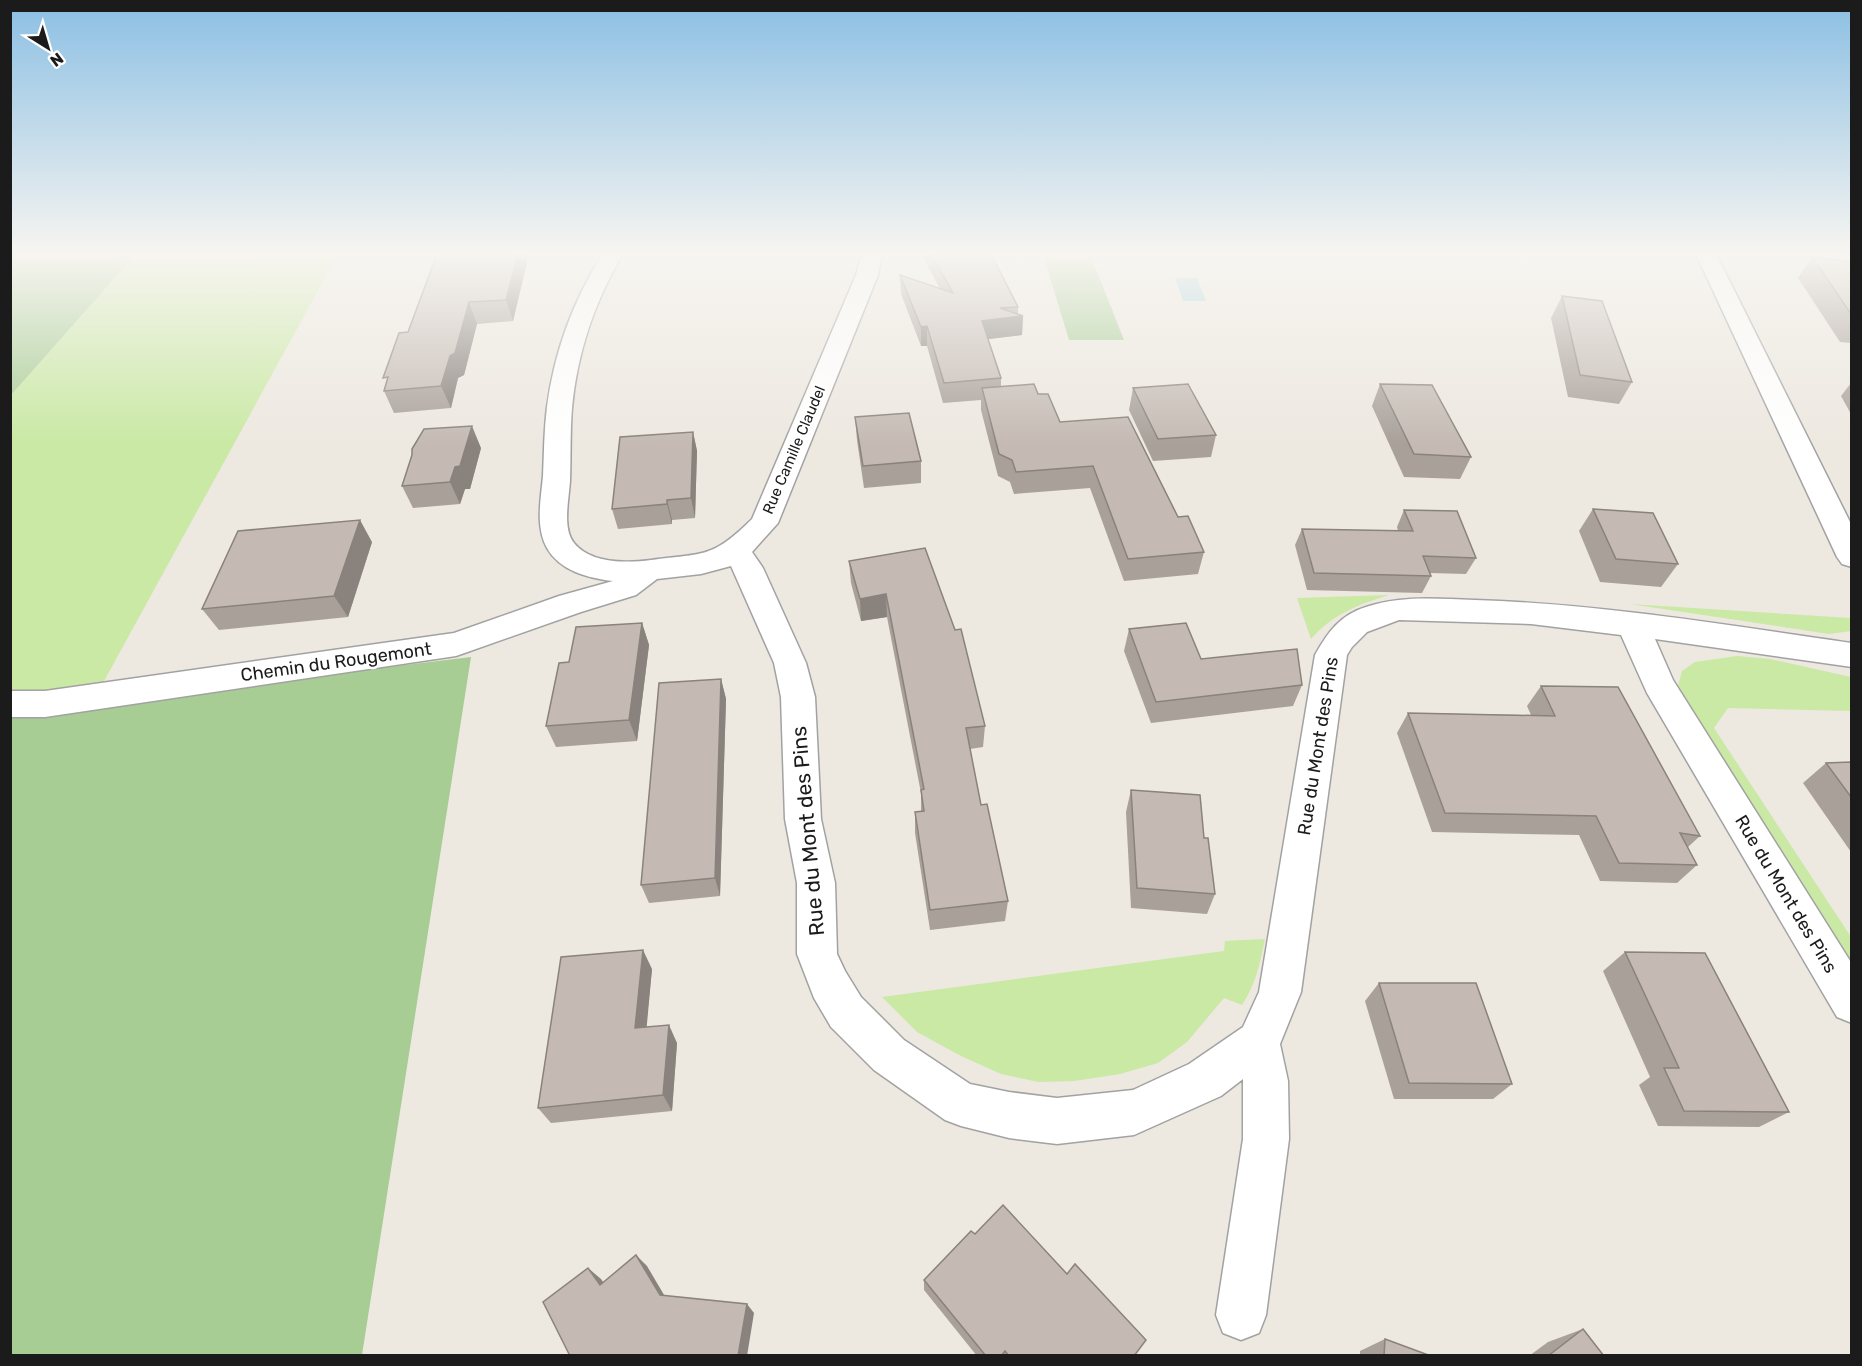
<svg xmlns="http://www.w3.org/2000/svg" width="1862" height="1366" font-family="Rubik,sans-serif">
	<rect width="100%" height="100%" fill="#ede8e0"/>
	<g fill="#c9e9a4">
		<polygon points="136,254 338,254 92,703 11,710 11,395"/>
		<path d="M 1389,595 C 1357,605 1333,614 1311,639 L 1297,598 Z"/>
		<polygon points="1630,604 1851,618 1851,631 1829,634"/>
		<polygon points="1737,656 1770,659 1851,677 1851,711 1728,708 1714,728 1851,937 1851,965 1689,712 1678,686 1682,671 1695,662"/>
		<path d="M 1265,939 C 1260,963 1256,984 1242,1005 L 1224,998 L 1187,1042 L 1158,1063 L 1120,1074 L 1074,1081 L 1039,1082 L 1001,1074 L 961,1056 L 917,1032 L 882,997 L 1224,951 L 1225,941 Z"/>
	</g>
	<g fill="#a7cd94">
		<polygon points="11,254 136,254 11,395 10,254"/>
		<polygon points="1043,254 1090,254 1124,340 1069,340"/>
		<polygon points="471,657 362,1355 11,1356 11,710 92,703"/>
	</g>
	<polygon fill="#9fd0db" points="1175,278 1197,278 1206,301 1183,301"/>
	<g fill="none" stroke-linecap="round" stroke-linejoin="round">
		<g stroke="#a2a2a2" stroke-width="3">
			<g id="minor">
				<path d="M 603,254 L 623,254 C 595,300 577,354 572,408 C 570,432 571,456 570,481 C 569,499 562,528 574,543 C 591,564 627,563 651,560 C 703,553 712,559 752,519 L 856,275 L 862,254 L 882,254 L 878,275 L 778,523 L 752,552 L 763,568 L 806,663 L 815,697 L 821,819 L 835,883 L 837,954 L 845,971 L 861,997 L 904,1040 L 970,1084 L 1009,1092 L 1057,1098 L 1133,1090 L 1189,1064 L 1243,1027 L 1259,992 L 1315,655 C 1328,632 1340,615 1366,607 C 1402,595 1438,599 1475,600 C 1601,604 1727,625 1852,643 L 1852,667 L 1655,639 L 1673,680 L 1852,964 L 1852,1023 L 1837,1017 L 1647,693 L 1621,635 L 1531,624 L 1399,620 L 1367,632 L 1352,647 L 1347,655 L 1301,992 L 1280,1044 L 1288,1081 L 1289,1139 L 1266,1315 L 1259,1333 L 1241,1340 L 1223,1333 L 1216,1315 L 1243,1139 L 1243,1079 L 1221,1096 L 1134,1135 L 1057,1144 L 1009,1138 L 961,1126 L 945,1120 L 874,1070 L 831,1027 L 814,998 L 797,954 L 797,883 L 785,819 L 781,697 L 774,663 L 731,566 L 701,574 L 657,579 L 636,595 L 581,612 L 456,656 L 45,717 L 10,717 L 10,691 L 45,691 L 454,633 L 559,596 L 613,581 C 588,578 560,571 547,548 C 535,526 541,499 543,476 C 544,453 544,430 547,407 C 554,354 573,300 603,254 Z"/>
				<polygon points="1696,254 1716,254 1852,526 1852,567 1842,564 1837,557"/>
			</g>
		</g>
		<use href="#minor" fill="#fff" fill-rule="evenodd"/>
	</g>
	<g fill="#a9a09a">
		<polygon points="529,254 513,321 477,324 464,375 458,378 451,408 394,413 384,391 408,332"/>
		<polygon points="923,254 991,254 1018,307 1018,314 1023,316 1022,335 988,339 1001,378 1001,386 1038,394 1060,422 1178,517 1204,552 1198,574 1124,581 1090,488 1014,494 1010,482 998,476 981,410 981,400 943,403 927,346 921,346 901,294 900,275 940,289 923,257"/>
		<polygon points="1812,257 1851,262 1851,343 1840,342 1798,278"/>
		<polygon points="1562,296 1632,382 1619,404 1568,397 1551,318"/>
		<polygon points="1851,383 1851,414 1841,396"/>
		<polygon points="1380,384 1471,457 1460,479 1404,477 1372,406"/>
		<polygon points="1133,388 1216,435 1211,457 1153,461 1129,410"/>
		<polygon points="855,417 921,461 921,483 864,488 857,440"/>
		<polygon points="693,432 697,451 695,518 672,520 672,524 618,529 612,509"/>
		<polygon points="481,448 470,489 465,489 460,504 413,508 402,486"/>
		<polygon points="1593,509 1678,564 1661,587 1600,582 1579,531"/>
		<polygon points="1404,510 1476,558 1466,574 1430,573 1431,576 1422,593 1307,590 1295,545 1302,529 1398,531 1397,527"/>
		<polygon points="372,542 348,617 219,630 202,609"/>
		<polygon points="925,548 985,726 983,747 970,749 981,805 1008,901 1005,921 930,930 915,833 915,812 921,812 921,793 887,617 861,621 851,583 849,561"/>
		<polygon points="642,623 649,645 637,741 556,747 546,726"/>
		<polygon points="1129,629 1201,659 1302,685 1293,706 1151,723 1124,651"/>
		<polygon points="721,679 726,699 720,896 649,903 641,885"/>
		<polygon points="1541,686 1700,836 1688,847 1697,865 1677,883 1600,881 1579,835 1432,832 1397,733 1408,713 1531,715 1527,706"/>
		<polygon points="1851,762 1851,852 1803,783 1826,763"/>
		<polygon points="1131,790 1204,838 1215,894 1207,914 1131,908 1126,812"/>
		<polygon points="1625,952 1789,1112 1759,1127 1658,1126 1639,1085 1650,1077 1603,971"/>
		<polygon points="652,969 646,1027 677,1043 672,1111 551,1123 538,1108"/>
		<polygon points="1379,983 1512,1084 1493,1099 1394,1099 1365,1001"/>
		<polygon points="975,1234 1134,1356 977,1356 924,1290 924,1280"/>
		<polygon points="1583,1329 1604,1356 1529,1356 1548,1342"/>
		<polygon points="1385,1339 1431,1356 1360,1356 1360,1351"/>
	</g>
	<g fill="#89827d">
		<polygon points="518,254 529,254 513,321 506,300"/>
		<polygon points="469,302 477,324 464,375 458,378 451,408 441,386 450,356"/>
		<polygon points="1023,316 1022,335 981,340 982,321"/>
		<polygon points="927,326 927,346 921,346 921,327"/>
		<polygon points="472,426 481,448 470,489 465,489 460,504 450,482 455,467"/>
		<polygon points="693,432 697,451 695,518 691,498"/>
		<polygon points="667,500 672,520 672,524 667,504"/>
		<polygon points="360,520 372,542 348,617 334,596"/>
		<polygon points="886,594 887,617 861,621 860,599"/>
		<polygon points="642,623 649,645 637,741 629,720"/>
		<polygon points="721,679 726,699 720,896 715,878"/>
		<polygon points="643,950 652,969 645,1045 635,1028"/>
		<polygon points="669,1025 677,1043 672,1111 663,1095"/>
		<polygon points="636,1255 647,1266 670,1305 660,1295"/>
		<polygon points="588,1268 601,1279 612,1295 600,1285"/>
		<polygon points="747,1304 754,1313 747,1356 738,1356"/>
	</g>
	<g fill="#c4bab3" stroke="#89827d" stroke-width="1.5">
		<polygon points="437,254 518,254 506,300 469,302 455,353 450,356 441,386 384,391 388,377 383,378 399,333 408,332"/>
		<polygon points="931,254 991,254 1018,307 1000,308 1023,316 982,321 1001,378 944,383 927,326 921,327 900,275 953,293"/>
		<polygon points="1812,257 1851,262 1851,314"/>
		<polygon points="1562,296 1602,301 1632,382 1580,375"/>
		<polygon points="1034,384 1038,394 1048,394 1060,422 1128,417 1178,517 1188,516 1204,552 1128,559 1093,466 1016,472 1012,460 999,454 982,388"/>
		<polygon points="1188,384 1216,435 1158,439 1133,388"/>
		<polygon points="1380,384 1432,385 1471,457 1414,454"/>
		<polygon points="909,413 921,461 863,466 855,417"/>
		<polygon points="472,426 460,466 455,467 450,482 402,486 412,455 412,449 424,429"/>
		<polygon points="693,432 691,498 667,500 667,504 612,509 620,437"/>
		<polygon points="1593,509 1653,513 1678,564 1616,559"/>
		<polygon points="1404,510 1457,511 1476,558 1423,556 1431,576 1314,573 1302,529 1413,531"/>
		<polygon points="360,520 334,596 202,609 238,531"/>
		<polygon points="925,548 955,630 961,629 985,726 966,728 981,805 987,804 1008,901 930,910 915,812 924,811 921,790 924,789 886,594 860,599 849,561"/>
		<polygon points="642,623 629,720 546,726 559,663 569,662 576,627"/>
		<polygon points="1186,623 1201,659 1297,649 1302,685 1156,702 1129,629"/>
		<polygon points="721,679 715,878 641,885 659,683"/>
		<polygon points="1541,686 1618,687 1700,836 1680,833 1697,865 1619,863 1596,816 1445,813 1408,713 1555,716"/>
		<polygon points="1851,762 1851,797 1826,763"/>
		<polygon points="1131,790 1200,795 1204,838 1208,838 1215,894 1137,888"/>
		<polygon points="643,950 635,1028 669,1025 663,1095 538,1108 561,957"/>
		<polygon points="1625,952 1705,953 1789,1112 1684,1111 1664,1068 1679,1068"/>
		<polygon points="1379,983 1476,983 1512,1084 1409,1083"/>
		<polygon points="1003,1205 1067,1274 1075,1264 1146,1340 1134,1356 1009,1356 1005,1351 1001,1356 986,1356 924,1280 971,1231 975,1234"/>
		<polygon points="636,1255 660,1295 747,1304 738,1356 570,1356 543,1302 588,1268 600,1285"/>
		<polygon points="1583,1329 1604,1356 1548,1356"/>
		<polygon points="1385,1339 1431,1356 1384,1356"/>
	</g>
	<linearGradient id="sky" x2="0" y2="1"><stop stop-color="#8bbfe3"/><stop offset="0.57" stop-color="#f7f5f1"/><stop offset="1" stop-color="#f7f5f1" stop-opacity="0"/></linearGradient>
	<rect width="1862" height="445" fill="url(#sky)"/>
	<g text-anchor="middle" stroke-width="5" stroke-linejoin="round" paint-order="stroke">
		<g font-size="15" fill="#1b1b1b" stroke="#fff">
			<text transform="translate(794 450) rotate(-67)" y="5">Rue Camille Claudel</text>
		</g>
		<g font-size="18" fill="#1b1b1b" stroke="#fff">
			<text transform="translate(336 662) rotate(-8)" y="6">Chemin du Rougemont</text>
			<text transform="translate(1318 746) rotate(-81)" y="6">Rue du Mont des Pins</text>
			<text transform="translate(1786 894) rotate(59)" y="6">Rue du Mont des Pins</text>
		</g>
		<g font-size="21" fill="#1b1b1b" stroke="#fff">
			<text transform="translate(808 831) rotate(-95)" y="7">Rue du Mont des Pins</text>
		</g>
	</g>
	<rect width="1862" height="1366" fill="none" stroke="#1b1b1b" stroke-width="24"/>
	<g transform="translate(48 48) rotate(143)" stroke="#ffffff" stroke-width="4.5" paint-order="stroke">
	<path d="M0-4.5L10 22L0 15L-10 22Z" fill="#1b1b1b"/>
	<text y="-9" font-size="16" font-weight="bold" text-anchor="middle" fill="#1b1b1b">N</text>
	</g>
</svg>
